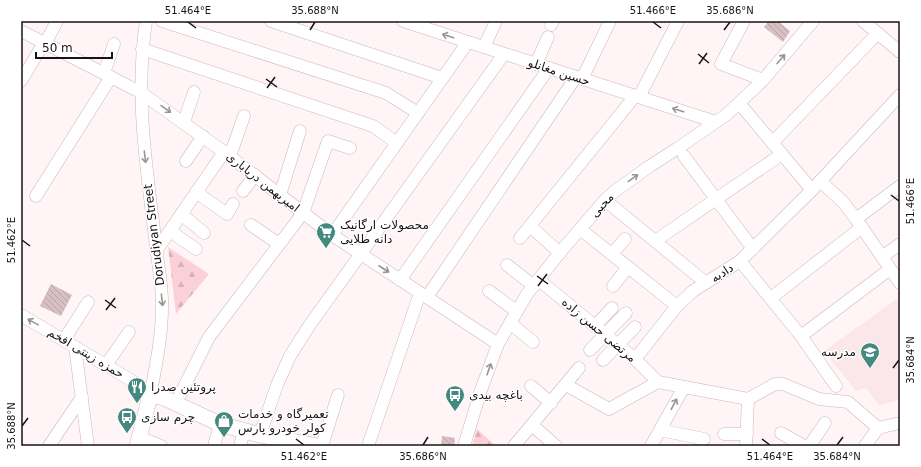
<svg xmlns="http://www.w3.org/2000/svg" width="921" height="467" font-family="'DejaVu Sans','Noto Sans Arabic',sans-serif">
	<defs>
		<pattern id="forest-firs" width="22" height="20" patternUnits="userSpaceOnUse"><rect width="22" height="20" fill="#fcd0d8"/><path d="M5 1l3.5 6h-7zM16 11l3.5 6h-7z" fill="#d7b2b8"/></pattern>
		<pattern id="building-back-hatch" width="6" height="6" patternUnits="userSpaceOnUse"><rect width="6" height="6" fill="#d8bfc3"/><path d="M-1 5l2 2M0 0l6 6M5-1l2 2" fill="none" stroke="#b9a3a7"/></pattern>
	</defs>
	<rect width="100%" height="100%" fill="#fff5f6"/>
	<polygon fill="#fbe7ea" points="897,299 900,303 900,400 879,405 866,388 856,391 824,351"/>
	<g fill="url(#forest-firs)">
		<polygon points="168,247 209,274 176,314"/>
		<polygon points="477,429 496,446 472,446"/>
	</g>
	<g fill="url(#building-back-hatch)">
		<polygon points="769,21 778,21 790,31 783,42 764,27"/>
		<polygon points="51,284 72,295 61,316 40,306"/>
		<polygon points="442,436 455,438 454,446 441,446"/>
	</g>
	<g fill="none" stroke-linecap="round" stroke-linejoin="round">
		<g stroke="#cdb5b9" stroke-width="13">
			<g id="minor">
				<polyline points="162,21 386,93 418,113"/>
				<polyline points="271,21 442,78"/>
				<polyline points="403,21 716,122"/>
				<polyline points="744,21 721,64 763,80"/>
				<polyline points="863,21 900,52"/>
				<polyline points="551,25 553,21"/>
				<polyline points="21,31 140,92 224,152 332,235 498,344"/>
				<polyline points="45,44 57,21"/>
				<polyline points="484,47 496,21"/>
				<polyline points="142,49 373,126 397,143"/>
				<polyline points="536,64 548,37"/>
				<polyline points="104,73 114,44"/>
				<polyline points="582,79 610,21"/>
				<polyline points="21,81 44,43"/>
				<polyline points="639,97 678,21"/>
				<polyline points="739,103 812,190"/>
				<polyline points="184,122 194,92"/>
				<polyline points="772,143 878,33"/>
				<polyline points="230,156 244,116"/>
				<polyline points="684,156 753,249"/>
				<polyline points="186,161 203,136"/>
				<polyline points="820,181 843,202 856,219 900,283"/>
				<polyline points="243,191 255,175"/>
				<polyline points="196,192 227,214 233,204"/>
				<polyline points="280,195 300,131"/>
				<polyline points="36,196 111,77"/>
				<polyline points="605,200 706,283"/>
				<polyline points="181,214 204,233"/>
				<polyline points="856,219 900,186"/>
				<polyline points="251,225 279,244"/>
				<polyline points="530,226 560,253"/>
				<polyline points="580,229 677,306"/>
				<polyline points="170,231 196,249"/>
				<polyline points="332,235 468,42"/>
				<polyline points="520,238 635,96"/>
				<polyline points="655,241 782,154"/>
				<polyline points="156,251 224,152"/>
				<polyline points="612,254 625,239"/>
				<polyline points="882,257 900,244"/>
				<polyline points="740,261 801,336 836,386"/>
				<polyline points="507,265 534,286"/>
				<polyline points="400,280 549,68"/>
				<polyline points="539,280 635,359 658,382"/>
				<polyline points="613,286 628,267"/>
				<polyline points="489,291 516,311"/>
				<polyline points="427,297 576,77"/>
				<polyline points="771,298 862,227"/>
				<path d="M 21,315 L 151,392 C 156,364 162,336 162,308 C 163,287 157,260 155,238 C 146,164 135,95 146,21"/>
				<polyline points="510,323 533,342"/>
				<polyline points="595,326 612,308"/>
				<polyline points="801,336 890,269"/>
				<polyline points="64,340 88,302"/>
				<polyline points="75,347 88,446"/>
				<polyline points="590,350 626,313"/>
				<polyline points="635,359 677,306 693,291 740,261 812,190 900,95"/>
				<polyline points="603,360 635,327"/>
				<polyline points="106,365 129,332"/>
				<polyline points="658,382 748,399 775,384 783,384 819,399 848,402 878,428 900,423"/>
				<polyline points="566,385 609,409 658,382"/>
				<polyline points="531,386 551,403"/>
				<polyline points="180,395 209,337 303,213 328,141 350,148"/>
				<polyline points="532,425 556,446"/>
				<polyline points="660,430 704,439"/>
				<polyline points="781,433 802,445"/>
				<polyline points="724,434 747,434"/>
				<polyline points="260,435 277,385 290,356 309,326 504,54"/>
				<polyline points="139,437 161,446"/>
				<polyline points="810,445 825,423"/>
				<polyline points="49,446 82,397"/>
				<polyline points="214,446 220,424"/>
				<polyline points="240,446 244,431"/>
				<polyline points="322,446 338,395"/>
				<polyline points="368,446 420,293"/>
				<polyline points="464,446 481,390 498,344 527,294 562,250 605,200 615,191 650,166 678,148 726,115 739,103 763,80 813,21"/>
				<polyline points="514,446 579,368"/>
				<polyline points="651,446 684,387"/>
				<polyline points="746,446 748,399"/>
				<polyline points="865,446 878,428"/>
			</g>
		</g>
		<g stroke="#cdb5b9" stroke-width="16">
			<g id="major">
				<polyline points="148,400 156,396 164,398 220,424 260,435 318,446"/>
				<polyline points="137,446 151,392"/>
			</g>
		</g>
		<use href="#minor" stroke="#fff" stroke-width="12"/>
		<use href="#major" stroke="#fff" stroke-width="15"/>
	</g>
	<defs><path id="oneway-shaft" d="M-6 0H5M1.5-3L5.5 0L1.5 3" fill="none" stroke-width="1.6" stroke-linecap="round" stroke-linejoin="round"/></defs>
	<g stroke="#989495">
		<use href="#oneway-shaft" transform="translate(448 36) rotate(-162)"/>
		<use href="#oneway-shaft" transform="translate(781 59) rotate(-49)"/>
		<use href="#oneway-shaft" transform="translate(166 109) rotate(35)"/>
		<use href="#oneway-shaft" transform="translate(678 110) rotate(-162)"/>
		<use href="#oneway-shaft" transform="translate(145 157) rotate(83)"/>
		<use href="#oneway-shaft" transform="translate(633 178) rotate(-36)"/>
		<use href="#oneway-shaft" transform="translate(384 269) rotate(33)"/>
		<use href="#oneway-shaft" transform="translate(162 300) rotate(84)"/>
		<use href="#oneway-shaft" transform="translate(33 322) rotate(-151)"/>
		<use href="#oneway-shaft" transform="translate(489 369) rotate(-71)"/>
		<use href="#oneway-shaft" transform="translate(674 404) rotate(-62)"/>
	</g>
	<path fill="none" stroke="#1a1214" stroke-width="1.5" d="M 188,22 L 196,28M 653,22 L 661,28M 310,30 L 315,22M 724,30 L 730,22M 698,54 L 709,63M 699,64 L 707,53M 266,79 L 277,87M 267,88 L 275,77M 891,195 L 899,201M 22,240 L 30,246M 537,276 L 548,284M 538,286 L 547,274M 105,300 L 116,308M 106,310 L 115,298M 893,368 L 899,360M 22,426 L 28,418M 296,439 L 304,445M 762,439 L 770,445M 423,445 L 428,437M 837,445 L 843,437"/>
	<defs>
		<g id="supermarket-pin" transform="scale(1)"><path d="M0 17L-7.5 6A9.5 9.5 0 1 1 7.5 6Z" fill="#438981" stroke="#fff"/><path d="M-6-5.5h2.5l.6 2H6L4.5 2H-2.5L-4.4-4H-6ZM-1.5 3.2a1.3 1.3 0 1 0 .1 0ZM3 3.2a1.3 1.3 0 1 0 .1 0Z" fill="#fff"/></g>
		<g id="school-pin" transform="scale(1)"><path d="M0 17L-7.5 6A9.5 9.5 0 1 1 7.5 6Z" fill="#438981" stroke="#fff"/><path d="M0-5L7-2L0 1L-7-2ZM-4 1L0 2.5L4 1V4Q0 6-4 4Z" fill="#fff"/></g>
		<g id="restaurant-pin" transform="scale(1)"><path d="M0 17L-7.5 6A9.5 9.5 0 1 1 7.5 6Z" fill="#438981" stroke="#fff"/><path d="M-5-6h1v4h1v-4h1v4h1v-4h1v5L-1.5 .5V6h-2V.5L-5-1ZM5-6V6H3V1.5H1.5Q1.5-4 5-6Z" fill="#fff"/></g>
		<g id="bus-pin" transform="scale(1)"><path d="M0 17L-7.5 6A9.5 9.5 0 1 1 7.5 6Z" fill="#438981" stroke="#fff"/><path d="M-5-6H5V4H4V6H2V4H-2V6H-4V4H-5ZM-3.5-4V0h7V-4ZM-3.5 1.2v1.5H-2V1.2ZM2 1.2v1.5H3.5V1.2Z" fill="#fff"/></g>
		<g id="shop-pin" transform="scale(1)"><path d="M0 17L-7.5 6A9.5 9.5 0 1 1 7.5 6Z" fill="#438981" stroke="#fff"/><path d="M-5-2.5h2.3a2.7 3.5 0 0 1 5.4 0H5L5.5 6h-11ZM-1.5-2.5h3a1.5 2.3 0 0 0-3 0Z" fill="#fff"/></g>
	</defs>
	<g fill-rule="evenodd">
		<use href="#supermarket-pin" x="326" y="232"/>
		<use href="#school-pin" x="870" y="352"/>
		<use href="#restaurant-pin" x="137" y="387"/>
		<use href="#bus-pin" x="455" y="395"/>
		<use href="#bus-pin" x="127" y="417"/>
		<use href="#shop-pin" x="224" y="421"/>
	</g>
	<g text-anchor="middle" stroke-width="3" stroke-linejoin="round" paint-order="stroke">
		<g font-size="12" fill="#1a1214" stroke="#fff">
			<text transform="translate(559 72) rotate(18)" y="4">حسین مغانلو</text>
			<text transform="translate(263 182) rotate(38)" y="4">امیربهمن دریاباری</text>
			<text transform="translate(602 205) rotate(-47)" y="4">محبی</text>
			<text transform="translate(154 235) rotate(-97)" y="4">Dorudiyan Street</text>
			<text transform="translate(722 273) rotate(-33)" y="4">دادبه</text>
			<text transform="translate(599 330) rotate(40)" y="4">مرتضی حسن زاده</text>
			<text transform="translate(86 353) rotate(31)" y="4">حمزه زینتی افخم</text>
		</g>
		<g font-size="12" fill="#1a1214" stroke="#fff" text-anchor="start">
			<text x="340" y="229">محصولات ارگانیک<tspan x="340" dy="14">دانه طلایی</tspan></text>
			<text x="856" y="356" text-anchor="end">مدرسه</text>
			<text x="151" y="391">پروتئین صدرا</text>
			<text x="469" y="399">باغچه بیدی</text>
			<text x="238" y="418">تعمیرگاه و خدمات<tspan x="238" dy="14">کولر خودرو پارس</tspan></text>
			<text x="141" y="421">چرم سازی</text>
		</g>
	</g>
	<rect width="921" height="467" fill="none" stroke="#ffffff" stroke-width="44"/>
	<path d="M36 52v6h76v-6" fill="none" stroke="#1a1214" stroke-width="2"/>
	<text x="42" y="52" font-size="12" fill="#1a1214" stroke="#ffffff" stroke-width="3" paint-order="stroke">50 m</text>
	<rect x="22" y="22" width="877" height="423" fill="none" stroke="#1a1214" stroke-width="1.5"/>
	<g font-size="10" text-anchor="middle" fill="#1a1214">
		<text x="188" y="14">51.464°E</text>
		<text x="315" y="14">35.688°N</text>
		<text x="653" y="14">51.466°E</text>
		<text x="730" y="14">35.686°N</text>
		<text transform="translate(910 201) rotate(-90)" y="4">51.466°E</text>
		<text transform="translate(11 240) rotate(-90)" y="4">51.462°E</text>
		<text transform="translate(910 360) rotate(-90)" y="4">35.684°N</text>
		<text transform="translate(11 426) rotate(-90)" y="4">35.688°N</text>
		<text x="304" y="460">51.462°E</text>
		<text x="423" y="460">35.686°N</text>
		<text x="770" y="460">51.464°E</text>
		<text x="837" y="460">35.684°N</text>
	</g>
</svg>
